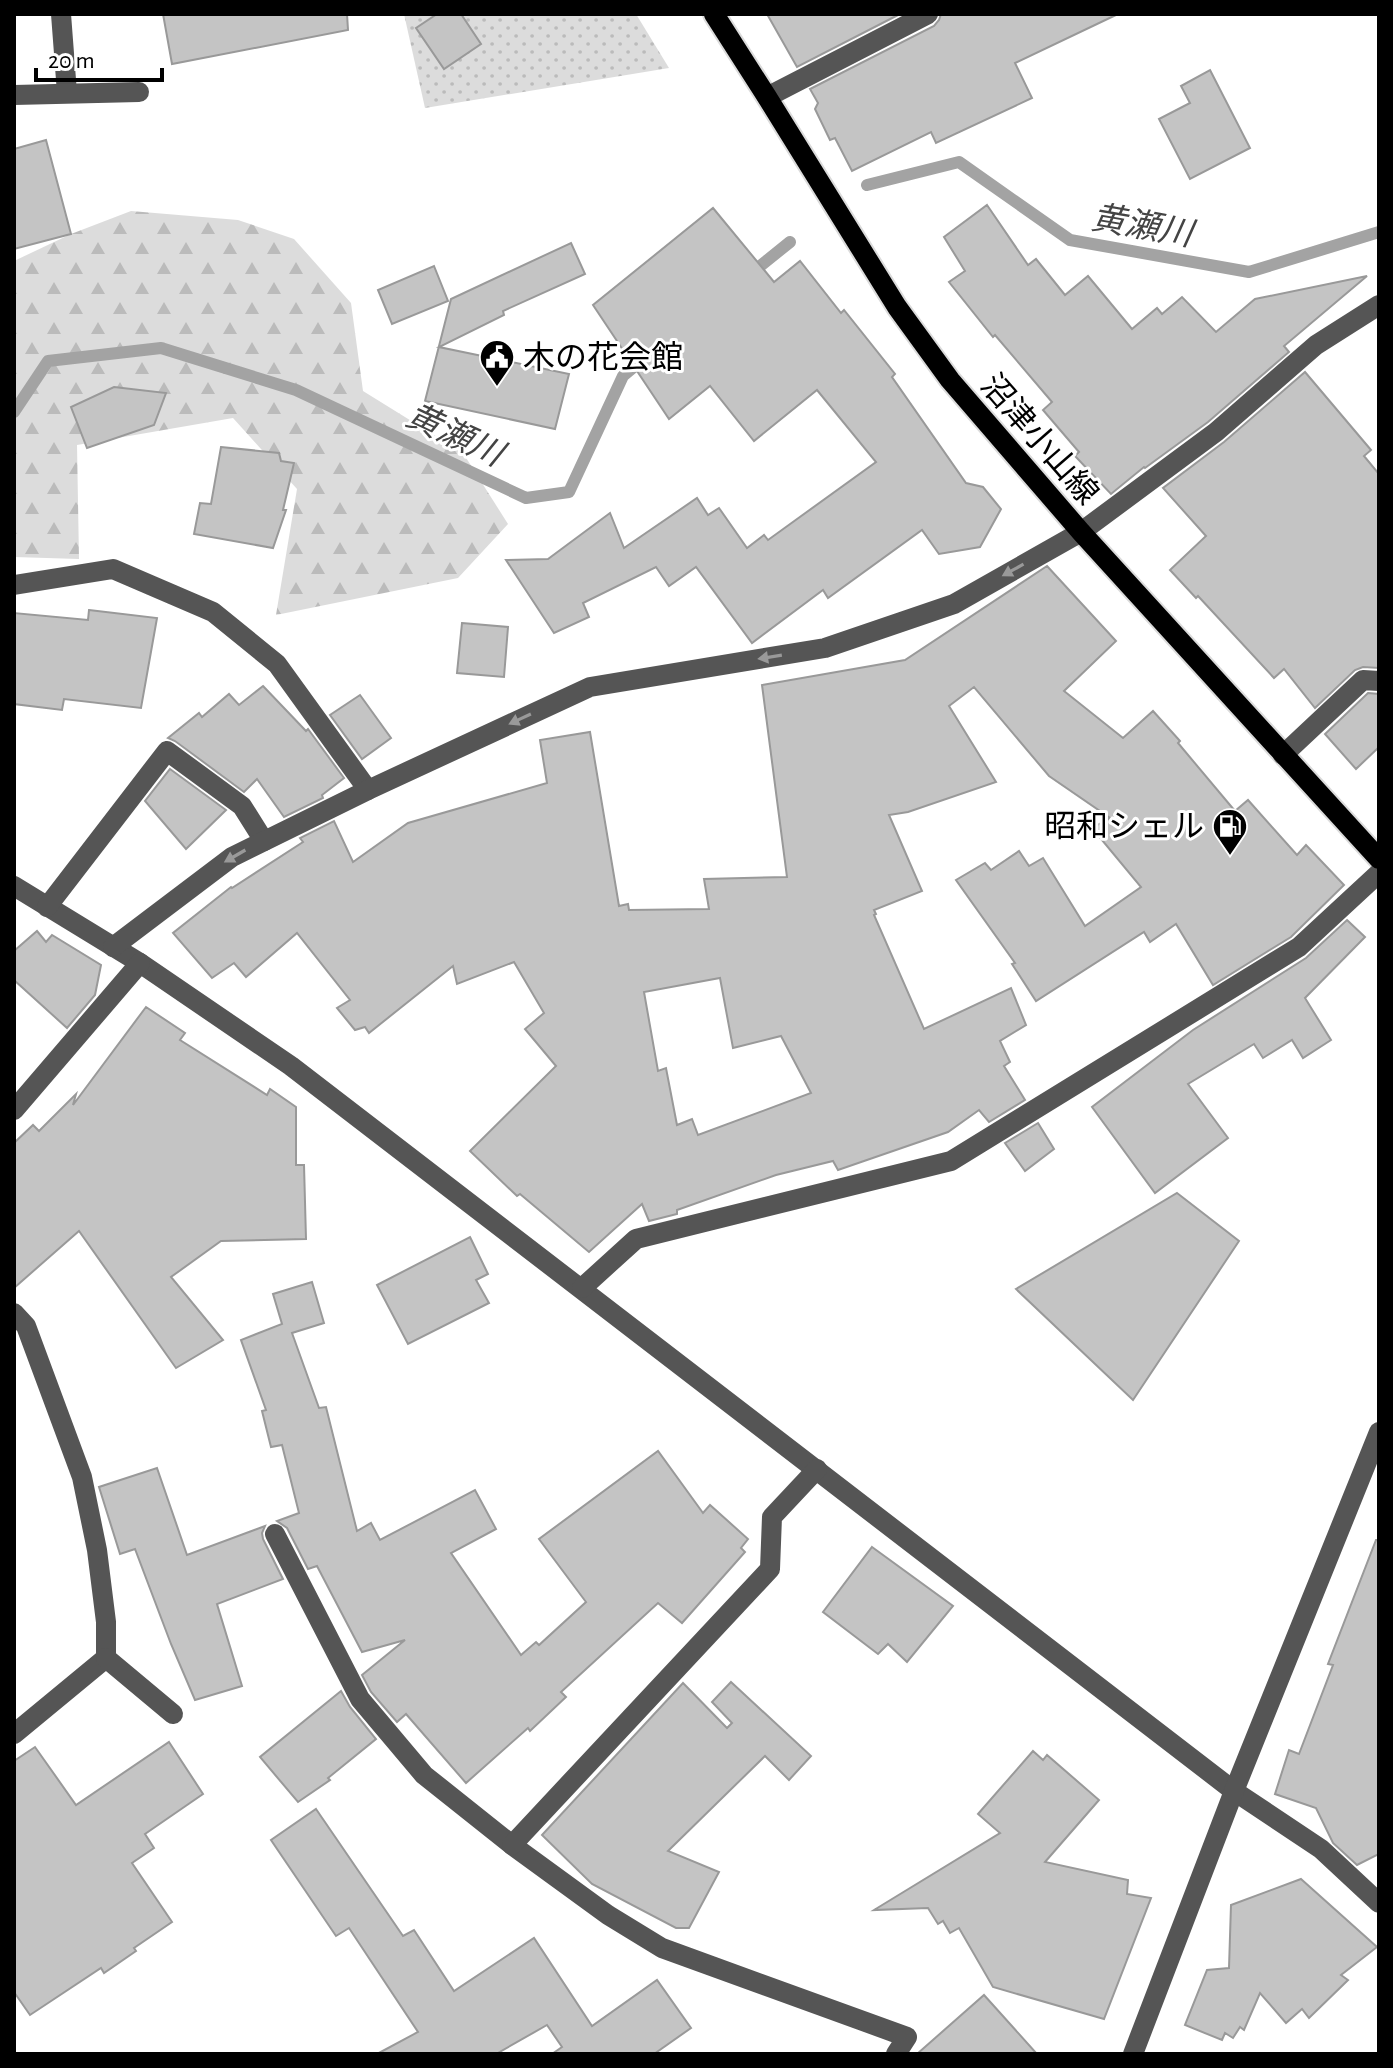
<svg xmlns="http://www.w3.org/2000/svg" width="1393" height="2068" font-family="'Alegreya Sans','Noto Sans JP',sans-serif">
	<defs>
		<pattern id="forest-firs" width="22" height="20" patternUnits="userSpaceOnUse" patternTransform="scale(2)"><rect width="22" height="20" fill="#dcdcdc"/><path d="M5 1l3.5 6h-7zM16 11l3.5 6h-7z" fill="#bbb"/></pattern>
		<pattern id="park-dots" width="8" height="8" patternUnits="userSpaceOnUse" patternTransform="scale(2)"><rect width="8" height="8" fill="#dcdcdc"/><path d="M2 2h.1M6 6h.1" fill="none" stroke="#bbb" stroke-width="1.8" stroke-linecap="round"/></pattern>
	</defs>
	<rect width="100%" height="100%" fill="#fff"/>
	<polygon fill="url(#forest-firs)" points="131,211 238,220 294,239 351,303 363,391 463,453 508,524 458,578 276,615 297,489 233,418 77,445 79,559 14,557 14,261 71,234"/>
	<polygon fill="url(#park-dots)" points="404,14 636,14 669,68 425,108"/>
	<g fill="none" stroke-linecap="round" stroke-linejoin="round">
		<g stroke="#a3a3a3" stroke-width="12">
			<polyline points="867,185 959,162 1070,240 1249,272 1379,232"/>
			<polyline points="749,275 790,242"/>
			<polyline points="14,412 48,361 161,348 296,390 526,498 569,492 623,376 647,356"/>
		</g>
	</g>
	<g fill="#c4c4c4" stroke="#999" stroke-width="2" fill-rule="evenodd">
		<polygon points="163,14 347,14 348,30 172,64"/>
		<polygon points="437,14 461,14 481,44 444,69 416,28"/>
		<polygon points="767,14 900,14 797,67"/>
		<polygon points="941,14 1118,14 1015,63 1032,98 936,143 931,132 852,171 835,138 830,140 815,109 818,103 810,89 934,26 939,20"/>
		<polygon points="1210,70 1250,148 1190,179 1159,119 1190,103 1181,86"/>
		<polygon points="46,140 71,234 14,249 14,149"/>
		<polygon points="987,205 1028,265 1036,259 1065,295 1088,276 1132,329 1157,308 1162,314 1182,297 1216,332 1255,299 1367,276 1284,346 1289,352 1208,422 1145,468 1144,467 1111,494 1075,456 1079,452 1043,410 1052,402 995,335 993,337 949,282 965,271 944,237"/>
		<polygon points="713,208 774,282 800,261 841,313 844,310 895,374 892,377 966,483 983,487 1001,509 980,547 939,554 922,530 828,598 823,590 752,643 696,567 669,586 656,567 583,603 589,617 554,633 506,560 548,559 610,513 624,548 697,498 708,515 719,508 747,548 764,535 768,540 876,462 817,390 754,441 710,386 669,419 593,305"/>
		<polygon points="571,243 585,274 503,311 504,315 439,347 569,374 555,429 425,401 451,299"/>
		<polygon points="434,266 448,301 392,324 378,290"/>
		<polygon points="1305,372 1371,450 1364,456 1379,474 1379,668 1363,667 1355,670 1315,708 1284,669 1274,678 1198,596 1196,598 1170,570 1206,536 1163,488 1224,442"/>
		<polygon points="114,387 166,393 154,425 87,448 71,407"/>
		<polygon points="221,447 279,453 281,461 294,463 283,510 286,510 273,548 194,534 200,503 211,504"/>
		<path d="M 1047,566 L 1116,641 L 1064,691 L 1123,738 L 1153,711 L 1180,741 L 1178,743 L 1235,811 L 1248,800 L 1297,855 L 1306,845 L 1344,885 L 1291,937 L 1213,985 L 1176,924 L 1150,942 L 1144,932 L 1036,1001 L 1012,964 L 1015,963 L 956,880 L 985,863 L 991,870 L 1019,851 L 1029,866 L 1043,858 L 1085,926 L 1141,887 L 1092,828 L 1110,818 L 1049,776 L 974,687 L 949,706 L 996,782 L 908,812 L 889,815 L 922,891 L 874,910 L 876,914 L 874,915 L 924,1029 L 1011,988 L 1026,1025 L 1000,1041 L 1010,1062 L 1004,1066 L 1025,1100 L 989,1122 L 979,1110 L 948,1132 L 838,1170 L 833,1161 L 776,1175 L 677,1210 L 677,1214 L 649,1221 L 642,1204 L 589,1252 L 520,1194 L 517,1196 L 470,1151 L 556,1066 L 525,1029 L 544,1013 L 514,962 L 457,984 L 453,966 L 369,1033 L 365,1027 L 355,1030 L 337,1008 L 350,1000 L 297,933 L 246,977 L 234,963 L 212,978 L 173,933 L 231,887 L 232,888 L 303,842 L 300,838 L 334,821 L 353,862 L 408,823 L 547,783 L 540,740 L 590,732 L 619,906 L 628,904 L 629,910 L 709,909 L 704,879 L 787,877 L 762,685 L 905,660 ZM 720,978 L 733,1048 L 781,1036 L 811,1093 L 698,1135 L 692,1119 L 677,1125 L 666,1068 L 658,1071 L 644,992 Z"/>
		<polygon points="89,610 157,618 141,708 64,699 62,710 14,704 14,613 88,620"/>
		<polygon points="462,623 508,627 504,677 457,673"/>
		<polygon points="263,686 306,731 308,729 344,778 322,795 323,798 284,817 257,779 244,792 175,741 168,738 199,713 202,717 229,694 239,705"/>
		<polygon points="1368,693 1379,694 1379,747 1356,769 1325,734"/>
		<polygon points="360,695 391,738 362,759 330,715"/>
		<polygon points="170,769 226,810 186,849 145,801"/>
		<polygon points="1347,920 1365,937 1305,998 1331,1040 1303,1058 1292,1040 1263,1058 1254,1044 1188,1084 1228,1138 1155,1193 1092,1107 1193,1030 1306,958"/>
		<polygon points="37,931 46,942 52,935 101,965 95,995 67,1028 14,980 14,951"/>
		<polygon points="146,1007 185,1033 180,1040 267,1095 270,1089 296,1107 296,1165 304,1165 306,1239 221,1241 171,1277 223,1340 176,1368 79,1231 14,1288 14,1143 33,1125 39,1131 76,1094 73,1105"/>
		<polygon points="1038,1123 1054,1149 1025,1171 1005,1143"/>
		<polygon points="1177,1193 1239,1241 1133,1400 1016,1289"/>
		<polygon points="470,1237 488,1274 476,1280 489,1303 408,1344 377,1285"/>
		<polygon points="312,1282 324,1323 292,1333 319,1408 326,1407 357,1531 371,1523 380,1540 475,1490 496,1529 451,1553 521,1655 536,1642 539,1645 586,1602 539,1539 658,1451 703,1513 710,1505 748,1539 741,1548 745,1552 682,1623 658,1603 561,1692 566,1697 530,1731 528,1728 466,1783 406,1714 397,1722 371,1692 362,1675 405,1640 362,1652 317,1566 308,1569 287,1528 277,1521 299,1513 282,1445 271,1447 262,1411 266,1410 241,1340 282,1324 273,1294"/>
		<polygon points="157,1468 187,1555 265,1526 262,1533 263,1539 283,1579 217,1604 242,1686 195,1700 171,1644 135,1549 120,1554 99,1487"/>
		<polygon points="1376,1540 1379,1540 1379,1854 1357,1865 1333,1843 1316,1808 1275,1794 1289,1750 1299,1754 1333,1665 1328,1664"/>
		<polygon points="872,1547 953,1606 907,1662 888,1644 878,1654 823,1612"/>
		<polygon points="731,1682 811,1756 789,1780 765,1756 668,1851 719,1872 689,1928 676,1928 592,1884 542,1835 683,1683 727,1728 732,1723 712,1702"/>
		<polygon points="341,1691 350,1707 376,1739 328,1778 330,1780 298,1802 260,1757"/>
		<polygon points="169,1742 203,1794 145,1834 154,1848 132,1863 172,1922 134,1948 136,1951 104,1973 101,1968 30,2015 14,1992 14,1761 35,1747 76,1805"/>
		<polygon points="1033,1751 1043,1760 1047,1755 1099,1800 1045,1862 1128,1880 1127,1894 1151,1898 1104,2019 993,1987 959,1928 950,1933 943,1921 938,1924 928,1908 874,1910 1000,1833 978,1814"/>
		<polygon points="316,1809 403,1936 414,1930 454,1991 534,1938 592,2026 657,1980 691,2028 654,2054 552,2054 562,2047 547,2025 496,2054 377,2054 418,2032 349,1928 336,1936 271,1840"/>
		<polygon points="1301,1879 1377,1947 1341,1975 1348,1980 1309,2018 1302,2009 1286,2023 1260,1993 1244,2030 1240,2027 1233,2038 1225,2033 1222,2040 1185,2025 1207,1970 1229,1968 1231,1905"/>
		<polygon points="984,1995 1037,2054 917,2054"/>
	</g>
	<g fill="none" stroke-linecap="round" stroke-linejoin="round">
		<g stroke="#dbdbdb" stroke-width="24">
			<polyline id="major" points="714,14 767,97 897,307 950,380 1081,532 1379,859"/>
		</g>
		<g stroke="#555" stroke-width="20">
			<polyline points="61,14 67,93"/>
			<polyline points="14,95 139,92"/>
			<polyline points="767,97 928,14"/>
			<polyline points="14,585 113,569 213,612 277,664 368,790"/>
			<polyline points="1283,755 1363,680 1379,681"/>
			<polyline points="14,886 140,963 291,1066 1234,1791 1321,1849 1379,1903"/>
			<polyline points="47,907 167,751 242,806 264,841"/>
			<polyline points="113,947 232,857 368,790 590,687 825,648 954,604 1081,532 1216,432 1316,345 1379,305"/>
			<polyline points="14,1110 140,963"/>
			<polyline points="582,1288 636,1239 951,1161 1299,947 1379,873"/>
			<polyline points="14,1313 26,1326 82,1477 97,1550 106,1622 106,1658 14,1734"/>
			<polyline points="275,1534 360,1699 424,1775 512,1845 608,1915 662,1948 907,2037 896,2054"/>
			<polyline points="106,1658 173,1714"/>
			<polyline points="512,1845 770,1569 772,1517 817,1469"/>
			<polyline points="1133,2054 1234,1791 1379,1432"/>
		</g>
		<use href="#major" stroke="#000" stroke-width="20"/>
	</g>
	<defs><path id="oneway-solid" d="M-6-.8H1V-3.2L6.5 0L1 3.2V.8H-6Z" transform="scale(2)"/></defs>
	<g fill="#999">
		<use href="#oneway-solid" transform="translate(1013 570) rotate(151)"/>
		<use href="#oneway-solid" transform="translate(770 657) rotate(171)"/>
		<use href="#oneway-solid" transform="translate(520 719) rotate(155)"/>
		<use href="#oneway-solid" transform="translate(235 856) rotate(150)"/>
	</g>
	<defs>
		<g id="civic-pin" transform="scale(1.8)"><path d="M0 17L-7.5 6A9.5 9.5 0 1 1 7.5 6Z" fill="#000" stroke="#fff"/><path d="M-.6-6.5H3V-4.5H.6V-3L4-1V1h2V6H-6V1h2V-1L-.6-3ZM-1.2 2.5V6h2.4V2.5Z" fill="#fff"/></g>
		<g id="fuel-pin" transform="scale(1.8)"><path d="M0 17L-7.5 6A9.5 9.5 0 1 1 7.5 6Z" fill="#000" stroke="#fff"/><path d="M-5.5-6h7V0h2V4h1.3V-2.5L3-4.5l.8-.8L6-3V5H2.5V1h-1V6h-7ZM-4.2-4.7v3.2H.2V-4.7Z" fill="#fff"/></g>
	</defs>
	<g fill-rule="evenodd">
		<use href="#civic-pin" x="497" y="357"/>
		<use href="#fuel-pin" x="1230" y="826"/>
	</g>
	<g text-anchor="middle" stroke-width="6" stroke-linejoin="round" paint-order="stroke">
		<g font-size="32" fill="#000" stroke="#fff" text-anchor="start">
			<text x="523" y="368">木の花会館</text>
			<text x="1204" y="837" text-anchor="end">昭和シェル</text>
		</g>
		<g font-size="32" fill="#000" stroke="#fff">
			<text transform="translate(1040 439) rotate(49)" y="11">沼津小山線</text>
		</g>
		<g font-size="34" font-style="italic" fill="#444" stroke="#fff">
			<text transform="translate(1142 225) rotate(10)" y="12">黄瀬川</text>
			<text transform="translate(455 434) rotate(25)" y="12">黄瀬川</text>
		</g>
	</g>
	<rect width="1393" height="2068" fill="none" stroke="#000000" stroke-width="32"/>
	<path d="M36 68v12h126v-12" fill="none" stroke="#000000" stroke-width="4"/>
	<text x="48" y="68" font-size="24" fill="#000000" stroke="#ffffff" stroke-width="6" paint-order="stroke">20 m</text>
</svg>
